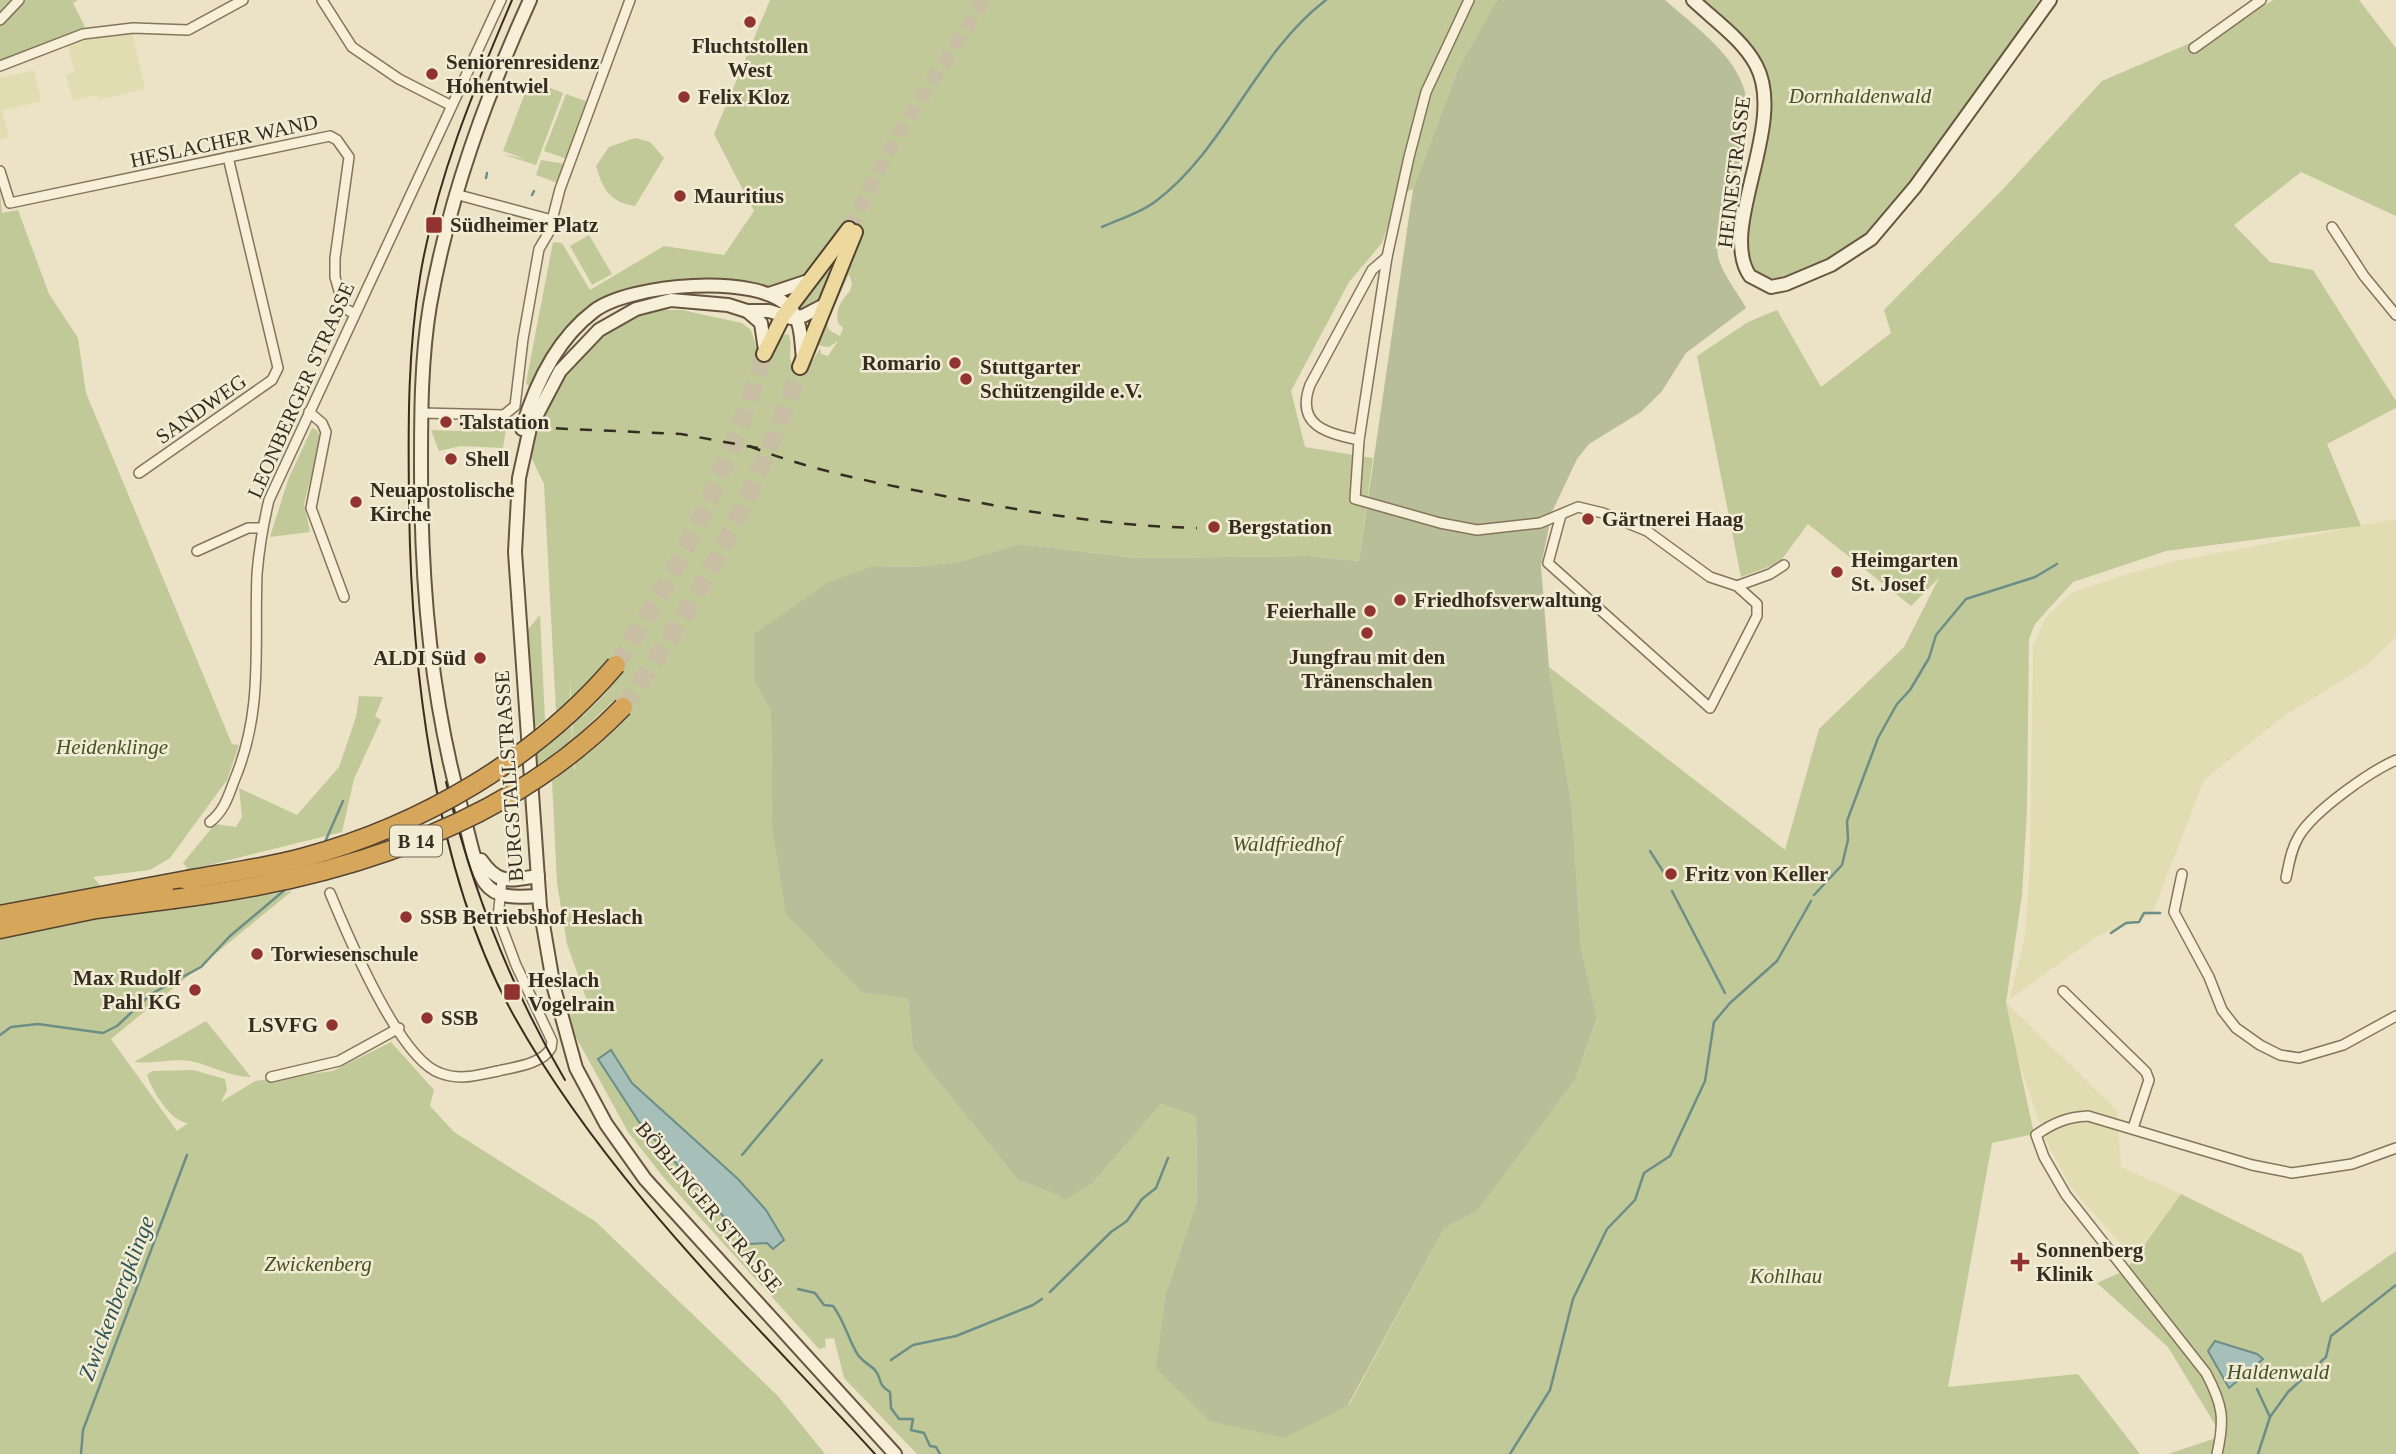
<svg xmlns="http://www.w3.org/2000/svg" width="2396" height="1454" font-family="'Times New Roman',serif">
	<rect width="100%" height="100%" fill="#ece2c5"/>
	<g fill="#e1dcb2">
		<polygon points="132,32 145,89 98,100 97,95 73,101 66,75 75,72 67,44 85,36"/>
		<polygon points="34,70 41,101 2,111 9,137 0,140 0,78"/>
		<polygon points="2396,519 2396,637 2367,665 2284,716 2204,780 2152,914 2097,936 2009,1000 2025,936 2030,865 2033,645 2047,616 2073,592 2125,575 2171,562"/>
		<polygon points="2006,1003 2117,1110 2121,1167 2181,1194 2133,1258 2070,1186 2044,1137 2017,1055"/>
	</g>
	<g fill="#c1c999" fill-rule="evenodd">
		<polygon points="0,0 78,0 73,3 85,27 0,62"/>
		<path d="M 770,0 L 1497,0 L 1458,69 L 1413,189 L 1398,195 L 1382,243 L 1349,282 L 1291,391 L 1305,447 L 1373,458 L 1359,561 L 1309,556 L 1135,558 L 1020,544 L 962,561 L 918,567 L 873,566 L 754,680 L 771,712 L 772,826 L 863,993 L 908,999 L 913,1050 L 1018,1180 L 1060,1196 L 1064,1201 L 1092,1184 L 1161,1104 L 1196,1116 L 1197,1200 L 1166,1293 L 1349,1405 L 1444,1229 L 1478,1210 L 1575,1080 L 1597,1020 L 1581,948 L 1572,808 L 1549,667 L 1785,850 L 1819,729 L 1904,647 L 1939,578 L 1911,606 L 1808,524 L 1779,563 L 1741,577 L 1697,356 L 1748,322 L 1777,310 L 1821,387 L 1891,333 L 1884,310 L 2005,187 L 2102,81 L 2188,44 L 2274,0 L 2359,0 L 2396,48 L 2396,216 L 2301,172 L 2234,225 L 2270,262 L 2313,270 L 2396,401 L 2396,408 L 2327,444 L 2361,526 L 2166,551 L 2073,582 L 2035,624 L 2029,639 L 2027,810 L 2022,895 L 2006,1003 L 2034,1134 L 1992,1143 L 1948,1387 L 2078,1374 L 2140,1454 L 917,1454 L 844,1378 L 834,1338 L 825,1339 L 826,1347 L 819,1349 L 664,1178 L 628,1132 L 576,1037 L 568,1015 L 590,1009 L 567,944 L 557,883 L 552,781 L 573,765 L 575,771 L 573,740 L 537,765 L 535,754 L 571,725 L 573,739 L 570,678 L 570,700 L 556,711 L 544,484 L 529,453 L 532,434 L 558,383 L 583,349 L 609,332 L 635,317 L 661,310 L 682,310 L 742,323 L 751,330 L 758,352 L 769,355 L 784,335 L 788,334 C 794,344 787,354 792,364 L 802,368 L 810,365 L 820,348 L 821,354 L 828,356 L 838,341 L 829,347 L 814,345 L 847,263 L 852,264 L 858,247 L 859,232 L 845,226 C 833,235 831,245 824,255 C 818,263 800,279 791,282 C 766,293 738,286 712,284 C 694,282 677,284 659,285 C 587,291 560,326 531,388 L 526,383 L 553,242 L 562,243 L 590,290 L 664,246 L 724,255 L 754,211 L 714,134 ZM 849,274 L 852,284 L 850,291 C 842,300 835,308 838,323 L 843,328 L 840,336 L 829,330 L 827,322 ZM 610,658 L 614,658 C 620,685 601,698 583,716 L 581,690 ZM 619,701 L 624,710 L 620,725 L 586,756 L 584,729 L 612,702 Z"/>
		<polygon points="1691,0 2039,0 1915,187 1889,219 1831,265 1762,284 1742,259 1763,124 1757,66"/>
		<polygon points="530,80 563,93 536,165 502,154 525,159 503,151"/>
		<polygon points="566,94 588,102 567,159 544,151"/>
		<path d="M 635,138 L 650,142 L 664,158 L 635,206 C 610,202 603,190 596,166 L 609,147 Z"/>
		<polygon points="541,160 565,164 558,183 536,175"/>
		<path d="M 0,192 L 2,213 L 18,210 L 49,294 L 78,338 L 86,393 L 232,744 L 239,745 L 227,780 L 170,858 L 150,870 L 93,877 L 126,915 L 292,891 L 111,1039 L 177,1131 L 188,1123 C 171,1122 152,1091 147,1075 L 152,1071 L 193,1070 L 225,1079 L 227,1090 L 221,1102 L 255,1081 L 333,1071 L 391,1042 L 434,1090 L 430,1106 L 454,1132 L 596,1222 L 777,1395 L 825,1454 L 0,1454 Z"/>
		<polygon points="589,235 612,274 592,285 570,246"/>
		<path d="M 828,271 L 831,273 C 825,287 817,310 799,309 Z"/>
		<polygon points="461,426 506,429 503,448 461,446 439,451 431,430 460,431"/>
		<polygon points="312,428 317,430 321,439 304,504 310,532 270,537 288,480"/>
		<polygon points="540,615 545,720 533,729 525,633"/>
		<polygon points="359,696 383,697 375,716 381,720 354,779 342,832 189,870 183,863 215,824 236,827 242,817 239,788 297,815 339,767 356,717"/>
		<path d="M 206,1021 L 251,1077 C 229,1077 211,1065 190,1061 C 176,1058 151,1064 134,1062 Z"/>
		<polygon points="2181,1194 2302,1254 2322,1303 2396,1251 2396,1454 2168,1454 2222,1436 2168,1347 2097,1283 2126,1270"/>
	</g>
	<path fill="#b8be98" d="M 1497,0 L 1665,0 C 1693,25 1735,54 1745,92 C 1753,121 1740,160 1732,188 C 1726,208 1715,234 1718,256 C 1721,272 1738,293 1746,308 L 1686,353 L 1662,391 L 1641,412 L 1589,444 L 1577,459 L 1552,512 L 1541,566 L 1549,667 L 1572,808 L 1581,948 L 1597,1019 L 1575,1080 L 1478,1210 L 1444,1229 L 1348,1405 L 1284,1438 L 1210,1421 L 1156,1368 L 1166,1293 L 1197,1200 L 1196,1116 L 1161,1104 L 1092,1184 L 1064,1201 L 1060,1196 L 1018,1180 L 913,1050 L 908,999 L 863,993 L 786,914 L 772,826 L 771,712 L 754,680 L 754,634 L 829,582 L 873,566 L 918,567 L 962,561 L 1020,544 L 1135,558 L 1309,556 L 1359,561 L 1413,189 L 1458,69 Z"/>
	<g fill="#a6bfb9" stroke="#6d8d87" stroke-width="2">
		<polygon points="611,1050 632,1083 738,1179 766,1210 784,1240 773,1249 767,1243 748,1244 639,1122 598,1059"/>
		<polygon points="2215,1341 2257,1354 2263,1359 2229,1388 2208,1351"/>
	</g>
	<g fill="none" stroke-linecap="round" stroke-linejoin="round">
		<g stroke="#6d8d87" stroke-width="2.5">
			<polyline points="486,178 487,173"/>
			<polyline points="532,195 534,191"/>
			<path d="M 1102,227 C 1119,219 1141,213 1156,201 C 1227,147 1255,54 1326,0"/>
			<polyline points="325,842 343,801"/>
			<polyline points="1650,851 1666,876"/>
			<polyline points="1672,891 1725,993"/>
			<polyline points="1814,895 1842,865 1848,840 1847,821 1878,738 1897,704 1910,690 1929,658 1936,635 1966,599 2035,577 2057,564"/>
			<polyline points="2111,933 2126,923 2139,922 2144,913 2160,913"/>
			<polyline points="0,1035 11,1027 38,1024 103,1033 117,1026 151,994 201,967 230,936 287,888"/>
			<polyline points="742,1155 822,1060"/>
			<path d="M 798,1289 L 815,1293 L 824,1305 L 833,1306 C 845,1322 848,1339 858,1355 C 862,1361 870,1365 875,1370 C 883,1380 876,1383 890,1392 L 891,1408 L 899,1419 L 913,1419 L 911,1430 L 924,1433 L 930,1446 L 936,1447 L 940,1454"/>
			<polyline points="1050,1292 1111,1232 1127,1221 1142,1199 1156,1188 1168,1158"/>
			<polyline points="891,1360 913,1345 956,1336 1033,1305 1042,1299"/>
			<polyline points="2257,1389 2270,1417"/>
			<polyline points="81,1454 83,1430 187,1155"/>
			<polyline points="1510,1454 1550,1390 1573,1299 1607,1229 1635,1200 1644,1173 1670,1156 1705,1081 1714,1022 1730,1003 1777,961 1811,901"/>
			<polyline points="2258,1454 2270,1417 2288,1392 2326,1357 2331,1336 2396,1285"/>
		</g>
		<polyline stroke="#c8bea4" stroke-width="14" stroke-dasharray="14 7" stroke-linecap="butt" points="849,229 894,140 984,0"/>
		<g stroke="#c8bea4" stroke-width="18" stroke-dasharray="18 9" stroke-linecap="butt">
			<path d="M 616,665 C 684,563 728,471 764,354"/>
			<path d="M 623,707 C 699,601 758,490 800,367"/>
		</g>
		<g stroke="#85745c" stroke-width="12">
			<g id="street">
				<polyline points="322,0 352,47 399,79 450,105"/>
				<polyline points="1469,0 1426,92 1409,157 1387,257 1359,440 1355,499 1440,523 1477,530 1540,523 1578,507 1603,513 1647,531 1710,577 1737,586 1757,604 1757,616 1710,708 1548,563 1561,515"/>
				<polyline points="0,20 19,0"/>
				<polyline points="2194,48 2261,0"/>
				<polyline points="0,66 83,34 133,28 188,30 243,0"/>
				<polyline points="0,171 10,203 330,136 337,140 349,157 335,258 335,277 344,308 353,313"/>
				<polyline points="455,194 552,220"/>
				<polyline points="2332,227 2364,276 2396,315"/>
				<polyline points="309,412 322,423 326,432 311,508 344,597"/>
				<polyline points="421,413 504,415 515,406 523,339 539,249 549,232 560,189 630,0"/>
				<path d="M 1359,440 C 1327,433 1295,426 1310,385 L 1372,270 L 1387,257"/>
				<polyline points="139,473 272,380 278,368 228,157"/>
				<polyline points="197,551 248,528 262,528"/>
				<polyline points="1737,586 1770,574 1784,565"/>
				<path d="M 210,822 C 224,811 228,797 234,781 C 264,710 254,648 257,574 C 259,549 263,525 269,500 L 501,0"/>
				<polyline points="2182,874 2174,912 2209,977 2222,1010 2236,1028 2260,1045 2280,1055 2299,1058 2343,1045 2396,1016"/>
				<path d="M 2286,878 C 2289,864 2291,849 2299,836 C 2314,811 2369,772 2396,760"/>
				<path d="M 330,893 C 347,934 399,1059 440,1073 C 461,1081 478,1075 498,1071 C 515,1067 542,1064 551,1048 L 552,1041 L 516,965 L 498,917 L 502,880"/>
				<polyline points="2063,991 2146,1072 2149,1080 2133,1128"/>
				<polyline points="271,1077 339,1061 399,1028"/>
				<path d="M 2217,1454 C 2225,1419 2223,1405 2206,1373 L 2066,1195 L 2044,1157 L 2036,1135 C 2053,1123 2067,1117 2088,1116 L 2252,1165 L 2292,1173 L 2352,1164 L 2396,1148"/>
			</g>
		</g>
		<g stroke="#67553f" stroke-width="16">
			<g id="secondary">
				<path d="M 530,0 C 485,99 449,198 430,305 C 421,359 421,414 421,468 C 421,587 431,703 464,818 C 469,834 475,870 485,883 C 497,900 521,897 539,896"/>
				<path d="M 1693,0 C 1714,20 1742,39 1756,65 C 1788,124 1717,229 1750,276 L 1771,287 L 1786,284 L 1831,265 L 1871,239 L 1915,187 L 2050,0"/>
				<polyline points="769,294 811,280"/>
				<polyline points="826,304 803,316 791,318 769,311 747,311 728,305 671,300 636,309 599,330 560,371 530,428 519,478 515,552 540,907 554,988 576,1068 606,1124 645,1179 895,1454"/>
				<polyline points="747,311 761,323 765,350"/>
				<path d="M 522,429 C 535,385 557,339 594,311 C 629,284 759,272 790,308 C 802,321 801,342 803,359"/>
				<path d="M 481,860 C 499,886 510,880 538,876"/>
			</g>
		</g>
		<g stroke="#534230" stroke-width="18">
			<g id="primary">
				<polyline points="764,354 783,316 849,229"/>
				<polyline points="800,367 855,232"/>
			</g>
		</g>
		<g stroke="#534230" stroke-width="21">
			<g id="highway">
				<polyline points="0,915 187,880"/>
				<polyline points="0,929 96,909 174,899"/>
			</g>
		</g>
		<use href="#street" stroke="#f7efd7" stroke-width="9"/>
		<use href="#secondary" stroke="#f7efd7" stroke-width="12"/>
		<use href="#primary" stroke="#edd99e" stroke-width="14"/>
		<use href="#highway" stroke="#d6a75a" stroke-width="18"/>
		<g stroke="#362c1f" stroke-width="2">
			<path d="M 512,0 C 474,89 436,180 420,277 C 408,350 408,422 409,495 C 410,660 433,871 514,1016 C 607,1182 748,1315 875,1454"/>
			<path d="M 446,782 C 471,886 511,988 565,1080"/>
		</g>
		<g stroke="#362c1f" stroke-width="2.5" stroke-dasharray="12 12" stroke-linecap="butt">
			<polyline points="460,424 681,434 758,448"/>
			<path d="M 749,446 C 810,470 871,482 934,494 C 1021,511 1108,526 1197,528"/>
		</g>
		<g stroke="#534230" stroke-width="21" stroke-linecap="butt">
			<g id="highway-bridge">
				<path d="M 187,880 C 225,873 265,868 302,858 C 421,826 536,759 616,665"/>
				<path d="M 174,899 C 337,879 506,828 623,707"/>
			</g>
		</g>
		<use href="#highway-bridge" stroke="#d6a75a" stroke-width="18"/>
	</g>
	<g fill="#91342f" stroke="#f3ecd4" stroke-width="2.5">
		<circle cx="750" cy="22" r="7"/>
		<circle cx="432" cy="74" r="7"/>
		<circle cx="684" cy="97" r="7"/>
		<circle cx="680" cy="196" r="7"/>
		<rect x="425" y="216" width="18" height="18" rx="3.5"/>
		<circle cx="955" cy="363" r="7"/>
		<circle cx="966" cy="379" r="7"/>
		<circle cx="446" cy="422" r="7"/>
		<circle cx="451" cy="459" r="7"/>
		<circle cx="356" cy="502" r="7"/>
		<circle cx="1588" cy="519" r="7"/>
		<circle cx="1214" cy="527" r="7"/>
		<circle cx="1837" cy="572" r="7"/>
		<circle cx="1400" cy="600" r="7"/>
		<circle cx="1370" cy="611" r="7"/>
		<circle cx="1367" cy="633" r="7"/>
		<circle cx="480" cy="658" r="7"/>
		<circle cx="1671" cy="874" r="7"/>
		<circle cx="406" cy="917" r="7"/>
		<circle cx="257" cy="954" r="7"/>
		<circle cx="195" cy="990" r="7"/>
		<rect x="503" y="983" width="18" height="18" rx="3.5"/>
		<circle cx="427" cy="1018" r="7"/>
		<circle cx="332" cy="1025" r="7"/>
		<path d="M2016.5 1251.5h7v7h7v7h-7v7h-7v-7h-7v-7h7z"/>
	</g>
	<g text-anchor="middle" stroke-width="5" stroke-linejoin="round" paint-order="stroke">
		<rect fill="#f3ecd4" stroke="#6f6655" stroke-width="2" x="390" y="825.5" width="52" height="31" rx="5"/>
		<g font-size="19" font-weight="bold" fill="#362c1f">
			<text x="416" y="848">B 14</text>
		</g>
		<g font-size="21" font-weight="bold" fill="#362c1f" stroke="#f3ecd4" text-anchor="start">
			<text x="750" y="53" text-anchor="middle">Fluchtstollen<tspan x="750" dy="24">West</tspan></text>
			<text x="446" y="69">Seniorenresidenz<tspan x="446" dy="24">Hohentwiel</tspan></text>
			<text x="698" y="104">Felix Kloz</text>
			<text x="694" y="203">Mauritius</text>
			<text x="450" y="232">Südheimer Platz</text>
			<text x="941" y="370" text-anchor="end">Romario</text>
			<text x="980" y="374">Stuttgarter<tspan x="980" dy="24">Schützengilde e.V.</tspan></text>
			<text x="460" y="429">Talstation</text>
			<text x="465" y="466">Shell</text>
			<text x="370" y="497">Neuapostolische<tspan x="370" dy="24">Kirche</tspan></text>
			<text x="1602" y="526">Gärtnerei Haag</text>
			<text x="1228" y="534">Bergstation</text>
			<text x="1851" y="567">Heimgarten<tspan x="1851" dy="24">St. Josef</tspan></text>
			<text x="1414" y="607">Friedhofsverwaltung</text>
			<text x="1356" y="618" text-anchor="end">Feierhalle</text>
			<text x="1367" y="664" text-anchor="middle">Jungfrau mit den<tspan x="1367" dy="24">Tränenschalen</tspan></text>
			<text x="466" y="665" text-anchor="end">ALDI Süd</text>
			<text x="1685" y="881">Fritz von Keller</text>
			<text x="420" y="924">SSB Betriebshof Heslach</text>
			<text x="271" y="961">Torwiesenschule</text>
			<text x="181" y="985" text-anchor="end">Max Rudolf<tspan x="181" dy="24">Pahl KG</tspan></text>
			<text x="528" y="987">Heslach<tspan x="528" dy="24">Vogelrain</tspan></text>
			<text x="441" y="1025">SSB</text>
			<text x="318" y="1032" text-anchor="end">LSVFG</text>
			<text x="2036" y="1257">Sonnenberg<tspan x="2036" dy="24">Klinik</tspan></text>
		</g>
		<g font-size="21" font-style="italic" fill="#445227" stroke="#f3ecd4">
			<text x="1860" y="103">Dornhaldenwald</text>
			<text x="112" y="754">Heidenklinge</text>
			<text x="1287" y="851">Waldfriedhof</text>
			<text x="318" y="1271">Zwickenberg</text>
			<text x="1786" y="1283">Kohlhau</text>
			<text x="2278" y="1379">Haldenwald</text>
		</g>
		<g font-size="21" fill="#362c1f" stroke="#f3ecd4">
			<text transform="translate(224 141) rotate(-12)" y="7">HESLACHER WAND</text>
			<text transform="translate(1734 172) rotate(-83)" y="7">HEINESTRASSE</text>
			<text transform="translate(301 390) rotate(-66)" y="7">LEONBERGER STRASSE</text>
			<text transform="translate(201 409) rotate(-35)" y="7">SANDWEG</text>
			<text transform="translate(509 776) rotate(-94)" y="7">BURGSTALLSTRASSE</text>
			<text transform="translate(709 1207) rotate(50)" y="7">BÖBLINGER STRASSE</text>
		</g>
		<g font-size="23" font-style="italic" fill="#2f5555" stroke="#f3ecd4">
			<text transform="translate(116 1298) rotate(-69)" y="8">Zwickenbergklinge</text>
		</g>
	</g>
</svg>
